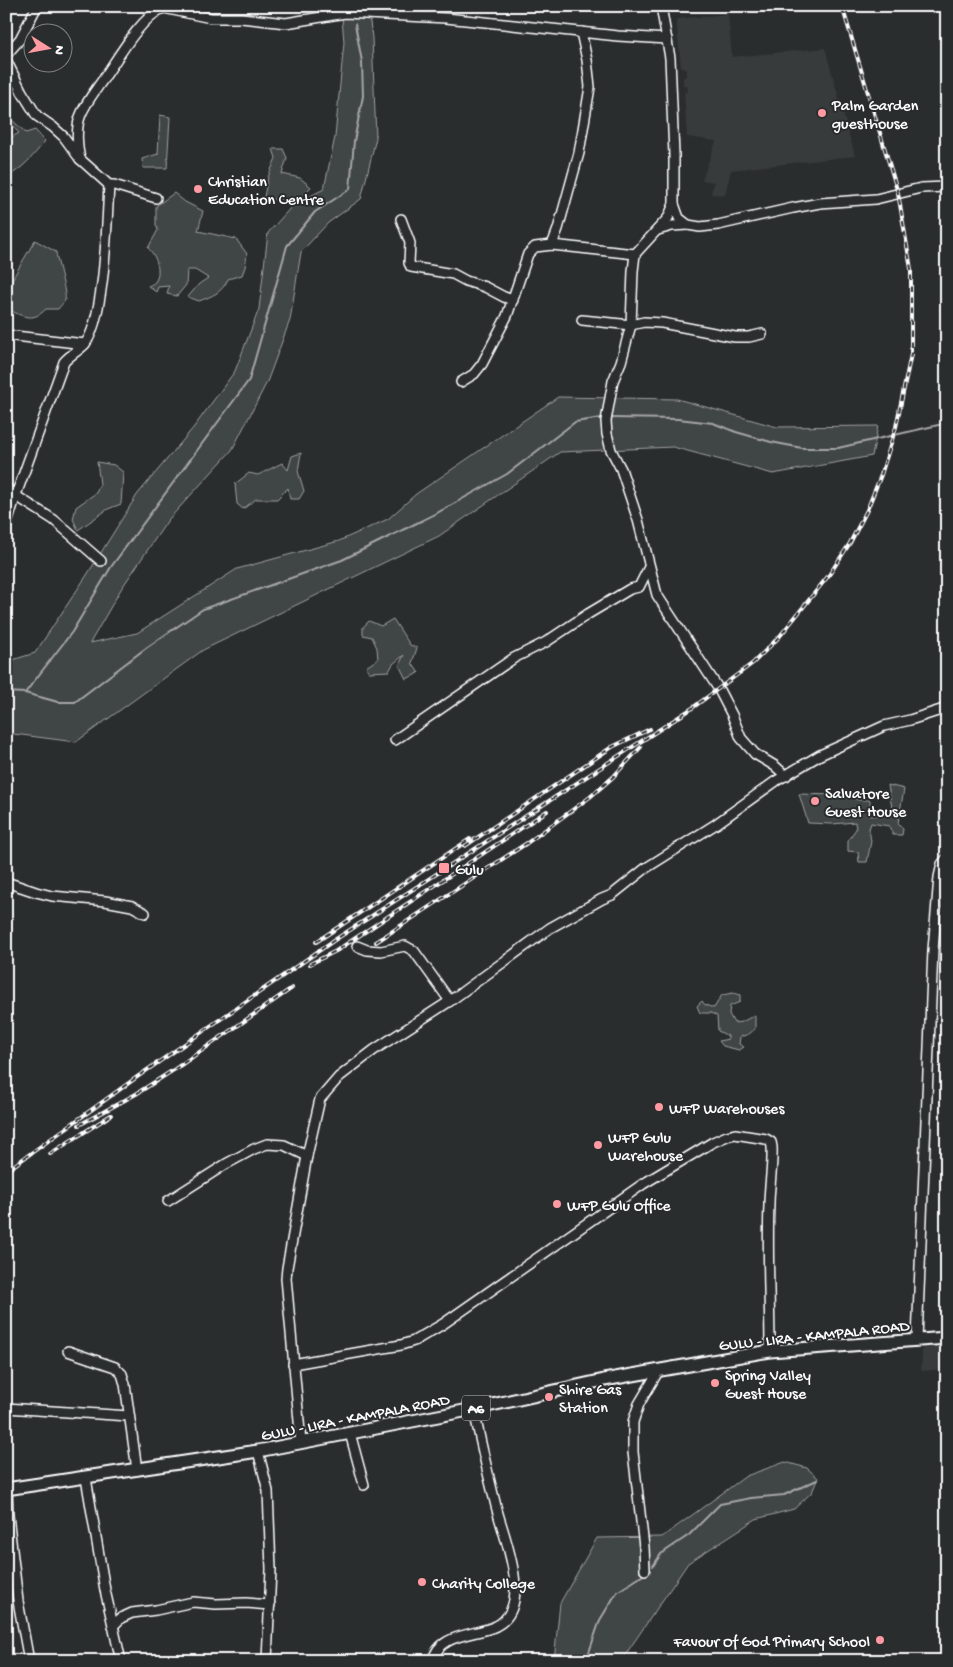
<svg xmlns="http://www.w3.org/2000/svg" width="953" height="1667" font-family="'Gochi Hand',sans-serif">
	<rect width="100%" height="100%" fill="#2a2d2e"/>
	<filter id="ink" filterUnits="userSpaceOnUse"><feTurbulence type="fractalNoise" baseFrequency=".02" numOctaves="2"/><feDisplacementMap in="SourceGraphic" scale="10" xChannelSelector="R" yChannelSelector="G"/><feConvolveMatrix kernelMatrix="1 2 1 2 8 2 1 2 1" color-interpolation-filters="sRGB"/></filter>
	<g filter="url(#ink)">
		<g fill="#373a3b">
			<polygon points="728,14 732,57 825,48 855,156 731,170 725,195 711,194 714,182 702,180 716,141 687,137 684,92 688,92 687,85 683,85 683,78 686,76 686,70 681,67 676,19"/>
			<polygon points="947,1335 947,1369 921,1371 923,1336"/>
		</g>
		<g fill="#414445" stroke="#a0a2a2">
			<polygon points="341,6 368,6 372,38 376,138 361,199 328,223 301,252 290,320 267,382 232,450 168,520 121,589 90,643 137,633 237,569 339,541 388,519 416,494 558,397 677,399 777,427 878,426 872,456 773,474 673,447 560,452 439,536 203,650 76,742 6,733 6,662 35,653 87,575 137,495 194,427 235,371 259,309 268,233 293,205 324,189 335,137 344,42"/>
			<polygon points="160,115 170,117 167,168 143,168 142,159 158,154"/>
			<path d="M 6,119 L 12,120 L 26,133 L 35,130 L 45,141 C 35,154 22,170 6,177 L 6,136 L 8,143 L 12,137 L 19,133 Z"/>
			<polygon points="273,149 283,149 287,158 282,174 300,178 311,187 302,196 278,200 264,197 268,177 276,158"/>
			<path d="M 174,193 L 185,202 L 203,211 L 198,231 L 236,239 L 247,254 L 245,267 L 242,275 L 228,279 C 222,293 212,296 199,301 L 188,297 L 199,284 L 208,278 L 195,270 L 187,270 L 186,285 L 177,296 L 167,294 L 169,286 L 158,287 L 156,292 L 148,286 C 150,285 153,284 155,282 C 162,272 156,255 148,248 L 158,230 L 156,225 L 156,206 Z"/>
			<path d="M 35,240 L 56,252 C 57,262 67,293 65,300 C 64,303 60,306 58,309 L 46,309 C 32,323 23,316 7,309 L 6,290 Z"/>
			<polygon points="301,453 298,471 304,491 299,499 290,499 288,488 277,499 256,499 243,509 237,504 235,484 249,473 258,475 282,463 288,470 292,456"/>
			<polygon points="97,462 114,465 123,472 121,504 108,509 78,530 73,519 76,507 96,493 100,484"/>
			<polygon points="393,619 410,645 417,648 412,663 419,673 406,679 399,665 404,655 393,664 389,671 369,672 366,667 378,659 377,648 372,637 363,635 363,627 369,621 381,626"/>
			<polygon points="888,785 904,789 898,823 903,829 902,835 893,835 889,826 871,823 869,829 871,841 867,862 859,862 858,852 848,851 848,840 856,829 855,822 832,824 808,823 799,794 838,795 859,800 870,800 870,816 893,814"/>
			<polygon points="733,993 740,995 740,1002 730,1006 729,1014 734,1023 742,1022 755,1015 755,1029 749,1034 740,1037 739,1044 744,1047 739,1050 723,1046 719,1041 728,1039 728,1036 718,1031 717,1016 711,1013 700,1013 697,1006 702,1001 705,1005 714,1008 722,995"/>
			<polygon points="785,1462 807,1468 818,1478 812,1492 794,1509 756,1519 688,1563 621,1661 554,1661 560,1603 597,1538 662,1537 746,1476"/>
		</g>
		<g fill="none" stroke-linecap="round" stroke-linejoin="round">
			<g stroke="#a6a7a7" stroke-width="2">
				<polyline points="354,7 355,6"/>
				<polyline points="610,418 678,419 713,423 736,432 771,442 802,448 838,448 947,423"/>
				<polyline points="6,692 25,693 58,702 75,702 146,648 203,609 342,560 437,513 507,474 575,422 602,418"/>
				<polyline points="25,693 72,632 111,567 249,380 287,246 315,212 350,189 354,141 363,96 362,62 355,24"/>
				<polyline points="653,1566 661,1554 689,1535 720,1504 751,1498 784,1495 817,1480"/>
				<polyline points="586,1661 600,1620 617,1592 642,1576"/>
			</g>
			<g stroke="#fff" stroke-width="12">
				<g id="minor">
					<polyline points="661,6 670,58 674,155 674,204 679,218 688,225 700,227 718,225 793,208 820,203 876,199 921,188 947,187"/>
					<polyline points="6,55 20,39 37,6"/>
					<polyline points="6,60 22,92 37,116 53,127 64,137 80,159 109,185 114,185 156,198"/>
					<path d="M 80,159 C 77,147 76,129 80,117 C 85,103 96,90 104,78 C 118,58 140,18 163,8 L 211,18 L 241,18 L 286,23 L 345,13 L 446,18 L 618,36 L 667,39"/>
					<polyline points="674,204 668,218 635,254 633,271 631,325 621,362 613,381 606,421 607,434 611,450 621,469 638,520 657,595 718,688 732,715 741,738 755,754 775,766 786,776"/>
					<polyline points="401,219 410,243 409,263 411,267 453,274 466,281 485,287 504,297 513,300"/>
					<polyline points="658,230 672,226 688,225"/>
					<polyline points="552,245 558,229 579,153 590,87 587,60 581,32"/>
					<polyline points="582,320 631,325 644,322 662,323 735,337 749,337 762,334"/>
					<polyline points="6,335 85,344"/>
					<polyline points="461,382 474,374 482,364 507,316 528,254 535,247 552,245 635,254"/>
					<polyline points="6,487 10,492 54,520 101,561"/>
					<path d="M 6,527 L 16,495 L 64,362 C 70,355 78,351 84,345 C 105,322 107,218 109,185"/>
					<polyline points="395,740 514,658 546,642 588,614 630,589 639,587 649,567"/>
					<polyline points="6,882 36,892 52,896 105,901 132,906 145,913"/>
					<polyline points="357,946 367,950 381,951 405,946 414,951 450,1001"/>
					<polyline points="168,1201 226,1164 254,1149 267,1144 284,1145 307,1156"/>
					<polyline points="917,1340 933,950 939,877 942,864 947,858"/>
					<polyline points="68,1351 115,1367 122,1374 125,1384 137,1470"/>
					<path d="M 293,1364 L 401,1345 L 414,1341 L 443,1324 L 643,1184 L 713,1142 L 727,1136 L 735,1134 L 766,1139 L 771,1142 L 772,1147 C 773,1167 769,1186 769,1205 C 767,1254 770,1303 770,1351"/>
					<polyline points="6,1408 129,1416"/>
					<polyline points="350,1433 364,1485"/>
					<polyline points="301,1443 286,1278 287,1268 307,1156 320,1099 339,1077 374,1050 450,1001 550,928 602,899 612,895 646,868 716,824 776,781 820,755 884,726 910,720 947,708"/>
					<polyline points="258,1451 268,1491 271,1569 267,1661"/>
					<polyline points="86,1478 105,1590 121,1661"/>
					<polyline points="7,1489 8,1515 18,1601 29,1661"/>
					<polyline points="645,1570 644,1547 633,1452 633,1422 639,1404 659,1370"/>
					<polyline points="113,1626 121,1618 132,1613 156,1610 193,1602 216,1604 246,1603 270,1605"/>
					<path d="M 433,1661 C 438,1633 475,1636 496,1626 C 535,1606 503,1536 496,1506 C 488,1474 480,1441 474,1409"/>
				</g>
			</g>
			<g stroke="#fff" stroke-width="15">
				<polyline id="major" points="6,1489 258,1451 474,1409 604,1380 718,1360 770,1351 947,1338"/>
			</g>
			<use href="#minor" stroke="#2a2d2e" stroke-width="9"/>
			<use href="#major" stroke="#2a2d2e" stroke-width="11"/>
			<g stroke="#fff" stroke-width="4">
				<g id="rail">
					<polyline points="465,846 594,759 612,747 650,729"/>
					<polyline points="316,942 470,839"/>
					<polyline points="376,942 527,843 590,797 613,777 641,747"/>
					<polyline points="310,964 336,951 547,811"/>
					<polyline points="79,1125 136,1094 175,1069 292,988"/>
					<polyline points="50,1154 111,1115"/>
					<polyline points="6,1171 137,1077 333,941 691,709 753,663 780,636 829,575 850,543 867,510 881,475 896,427 911,354 911,269 898,193 842,6"/>
				</g>
			</g>
			<use href="#rail" stroke="#2a2d2e" stroke-width="2" stroke-dasharray="5.5" stroke-linecap="butt"/>
		</g>
	</g>
	<g fill="#ff9aa2" stroke="#2a2d2e" stroke-width="2">
		<circle cx="822" cy="113" r="5"/>
		<circle cx="198" cy="189" r="5"/>
		<circle cx="815" cy="801" r="5"/>
		<rect x="438" y="862" width="12" height="12" rx="2.5"/>
		<circle cx="659" cy="1107" r="5"/>
		<circle cx="598" cy="1145" r="5"/>
		<circle cx="557" cy="1204" r="5"/>
		<circle cx="715" cy="1383" r="5"/>
		<circle cx="549" cy="1397" r="5"/>
		<circle cx="422" cy="1582" r="5"/>
		<circle cx="880" cy="1640" r="5"/>
	</g>
	<g text-anchor="middle" stroke-width="4" stroke-linejoin="round" paint-order="stroke">
		<rect fill="#2a2d2e" stroke="#bfc0c0" stroke-width="1" x="462" y="1395.5" width="28" height="25" rx="4"/>
		<g font-size="15" font-weight="bold" fill="#fff">
			<text x="476" y="1413">A6</text>
		</g>
		<g font-size="16" fill="#fff" stroke="#2a2d2e" text-anchor="start">
			<text x="832" y="110">Palm Garden<tspan x="832" dy="18">guesthouse</tspan></text>
			<text x="208" y="186">Christian<tspan x="208" dy="18">Education Centre</tspan></text>
			<text x="825" y="798">Salvatore<tspan x="825" dy="18">Guest House</tspan></text>
			<text x="455" y="874">Gulu</text>
			<text x="669" y="1113">WFP Warehouses</text>
			<text x="608" y="1142">WFP Gulu<tspan x="608" dy="18">Warehouse</tspan></text>
			<text x="567" y="1210">WFP Gulu Office</text>
			<text x="725" y="1380">Spring Valley<tspan x="725" dy="18">Guest House</tspan></text>
			<text x="559" y="1394">Shire Gas<tspan x="559" dy="18">Station</tspan></text>
			<text x="432" y="1588">Charity College</text>
			<text x="870" y="1646" text-anchor="end">Favour Of God Primary School</text>
		</g>
		<g font-size="16" fill="#fff" stroke="#2a2d2e">
			<text transform="translate(814 1334) rotate(-6)" y="6">GULU - LIRA - KAMPALA ROAD</text>
			<text transform="translate(355 1416) rotate(-11)" y="6">GULU - LIRA - KAMPALA ROAD</text>
		</g>
	</g>
	<rect width="953" height="1667" fill="none" stroke="#2a2d2e" stroke-width="25"/>
	<rect x="12" y="12" width="928" height="1642" fill="none" stroke="#fff" stroke-width="2" filter="url(#ink)"/>
	<g transform="translate(48 48) rotate(101)"><circle r="24" fill="#2a2d2e" stroke="#7f8182"/>
	<path d="M0-4L9 19L0 12L-9 19Z" fill="#ff9aa2"/>
	<text y="-8" font-size="14" font-weight="bold" text-anchor="middle" fill="#ffffff">N</text>
	</g>
</svg>
